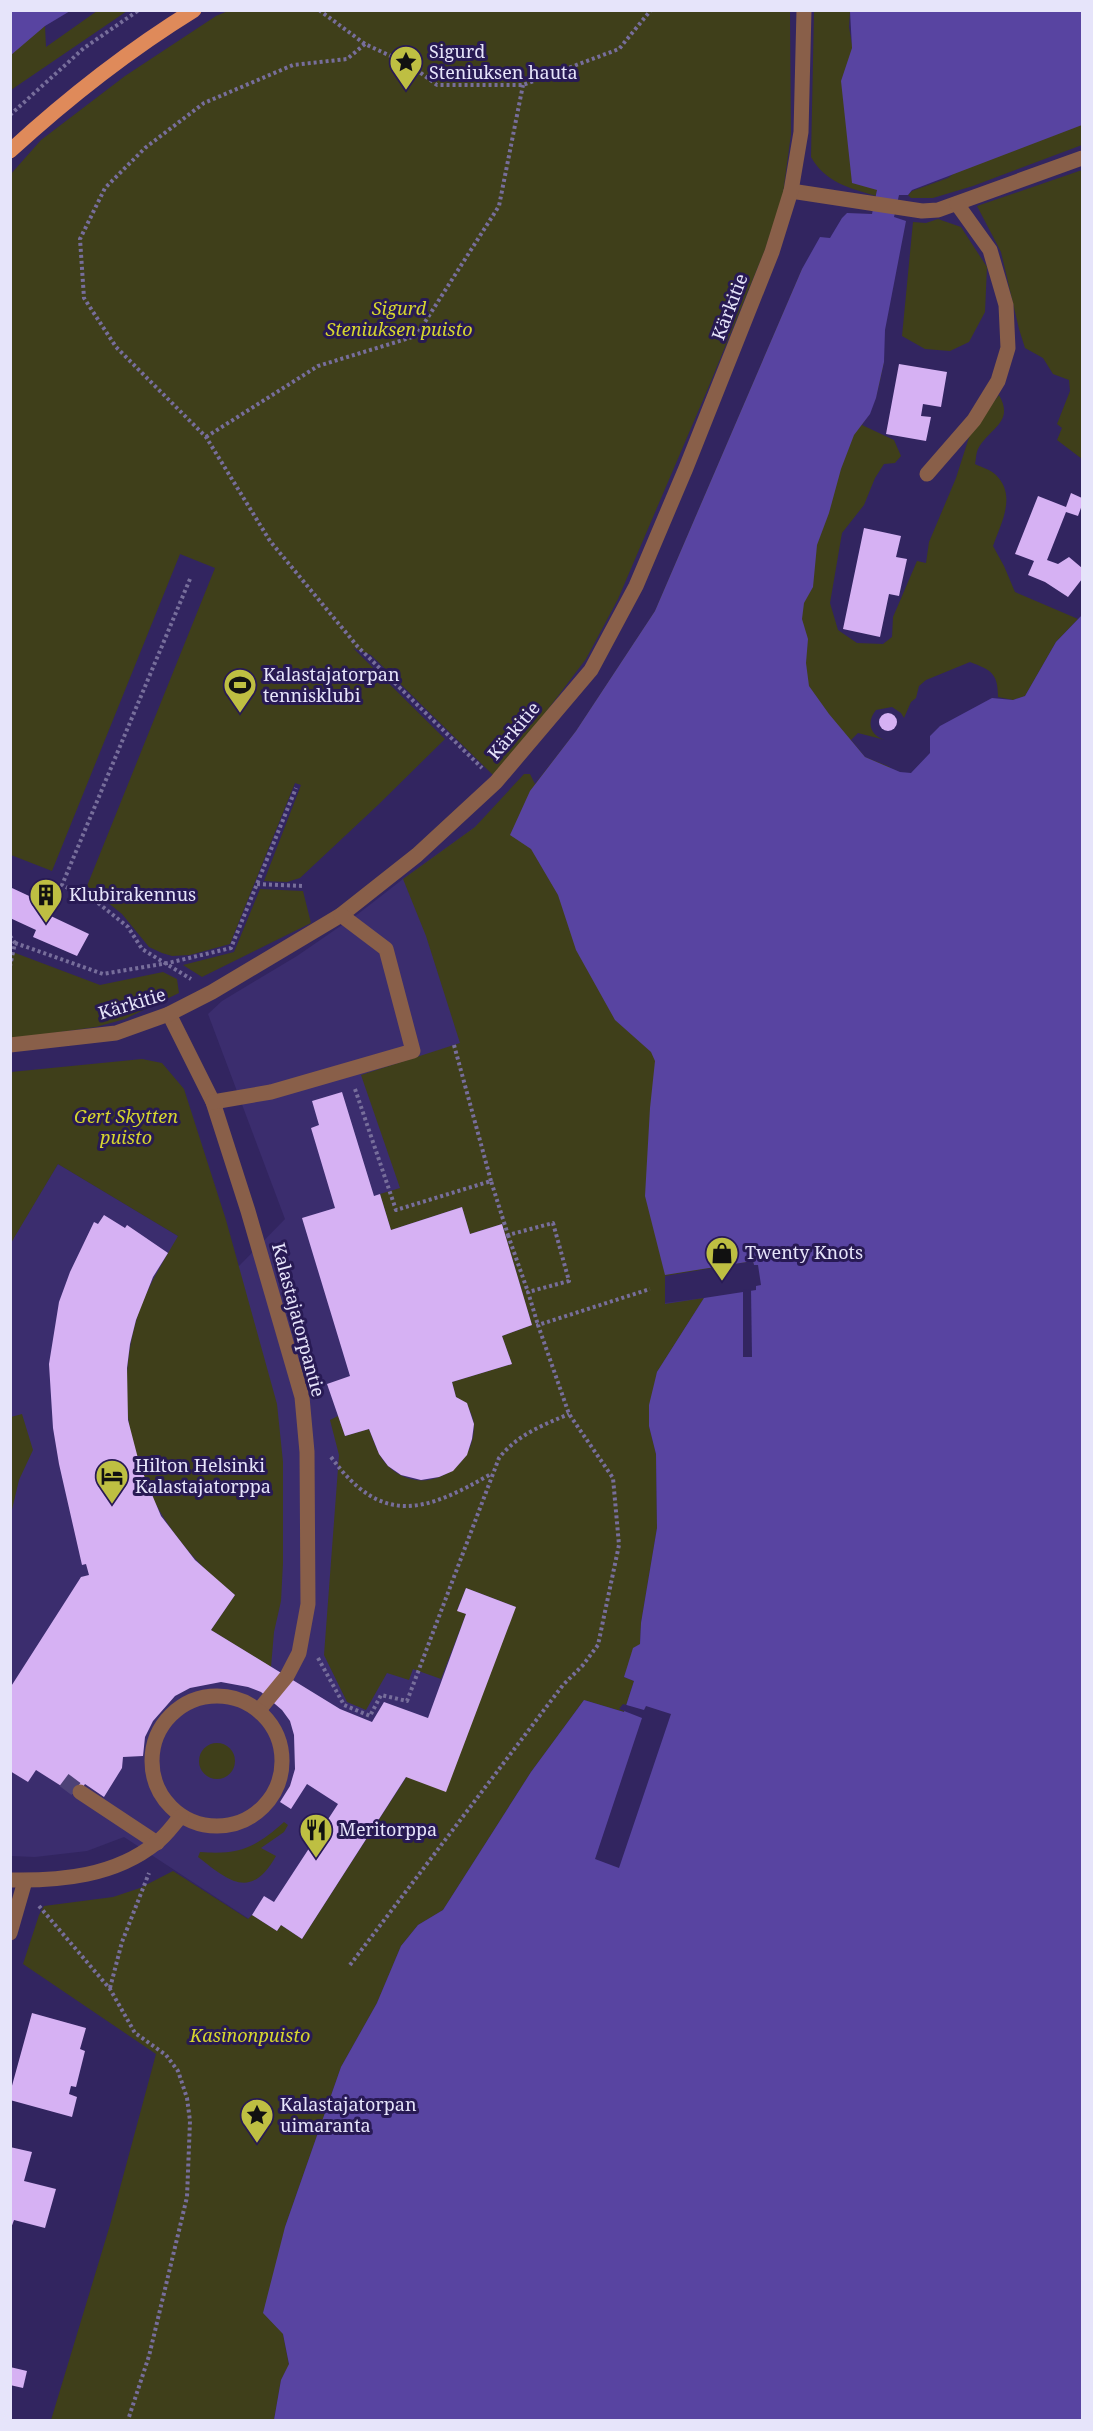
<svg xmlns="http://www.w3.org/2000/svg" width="1093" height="2431" font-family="'Noto Serif',serif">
	<rect width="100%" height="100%" fill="#322560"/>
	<polygon fill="#3b2d6e" points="487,815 665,1275 664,1303 704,1298 673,1349 401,1946 377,2003 124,1837 87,1851 35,1857 11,1856 10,1243 58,1164 178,1236 239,1266 285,1219 208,1014 222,1001 297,956 358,914 403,879 475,827"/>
	<g fill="#3f3f1a">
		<polygon points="97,11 127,11 11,90 11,14 45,26 46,47"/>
		<polygon points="228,11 790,11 791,134 783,194 765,250 709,386 618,599 586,659 496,778 371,655 353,648 445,739 378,805 300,878 287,882 264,881 301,785 295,783 230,944 190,955 172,956 162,953 149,947 122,914 87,886 215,568 180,554 52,871 11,855 10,175 41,140 125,76 216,16"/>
		<path d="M 814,11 L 850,11 L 849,27 L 877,190 L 876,196 C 849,188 825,182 811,157 Z"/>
		<polygon points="1082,68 1082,145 973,186 933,198 911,198 908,195 912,191 948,178"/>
		<polygon points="1082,170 1082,459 1057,440 1062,428 1057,424 1070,391 1069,380 1053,374 1043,358 1025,348 1019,329 1001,252 977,206"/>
		<polygon points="938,219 961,227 987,267 985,312 969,342 950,351 925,349 902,336 913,222 926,223"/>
		<path d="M 802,269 L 807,283 L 751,1114 L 754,1265 L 753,1261 L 665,1276 L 665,1304 L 704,1298 L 657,1372 L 649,1426 L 656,1454 L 657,1528 L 641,1623 L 640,1644 L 624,1677 L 634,1681 L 624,1712 L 584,1700 L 531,1772 L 443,1910 L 418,1925 L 401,1946 L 377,2003 L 341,2067 L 285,2227 L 283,2334 L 289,2365 L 281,2380 L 274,2420 L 51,2420 L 110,2225 L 156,2054 L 23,1964 L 39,1915 L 44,1906 L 113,1897 L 140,1888 L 173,1871 L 248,1919 L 252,1915 L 277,1931 L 281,1925 L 302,1939 L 516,1607 L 466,1588 L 457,1610 L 466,1614 L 441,1679 L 413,1669 L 409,1680 L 387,1673 L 366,1710 L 347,1702 L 324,1655 L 339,1455 L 330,1420 L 338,1416 L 345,1436 L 369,1429 C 374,1442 378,1456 388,1466 C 422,1499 474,1471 474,1426 C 474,1419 470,1411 467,1404 L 456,1397 L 452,1382 L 512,1364 L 502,1336 L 532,1325 L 502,1224 L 470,1234 L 462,1207 L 391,1230 L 380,1194 L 400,1188 L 361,1075 L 460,1043 L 426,936 L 403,879 L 475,827 L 524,774 L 530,774 L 535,784 L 576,731 L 655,611 Z"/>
		<path d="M 884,362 C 879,385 876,406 862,425 L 894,440 L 901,456 L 895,463 L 884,464 L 875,478 L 864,505 L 842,533 L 830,603 L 838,630 L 857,643 L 883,644 L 892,637 L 893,617 L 917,561 L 926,563 L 929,542 L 956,478 L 971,431 L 999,395 C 1015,423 989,428 978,449 C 976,453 976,460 975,464 C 981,467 991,470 996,475 C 1017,496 1001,523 993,546 L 1004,566 L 1015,592 L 1078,619 L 1056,642 L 1025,696 L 1013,700 L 998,697 C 998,673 991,670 970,662 L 926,680 L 919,686 L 916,698 L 911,702 L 904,718 L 901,713 L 892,707 L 876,710 C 866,722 870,736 885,740 L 858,733 L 851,740 L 865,757 L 890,767 L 874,799 L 772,624 L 778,595 Z"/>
		<polygon points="260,889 303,891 311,923 202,977 183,965 234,952"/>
		<polygon points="10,951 100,985 163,972 177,979 179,993 125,1019 96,1027 11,1039"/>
		<path d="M 142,1059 L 162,1063 L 184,1089 L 226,1220 L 277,1404 L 283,1462 L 283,1563 L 281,1601 L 274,1632 L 271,1667 L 211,1630 L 235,1595 C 149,1529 106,1429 136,1321 C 145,1290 162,1264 178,1236 L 58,1164 L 11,1243 L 11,1072 Z"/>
		<polygon points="22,1414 33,1450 19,1480 11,1514 11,1417"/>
		<circle cx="217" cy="1761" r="18"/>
		<path d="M 284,1822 L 288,1825 L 284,1832 L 261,1848 L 276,1856 C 251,1900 230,1882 198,1857 L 200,1852 C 239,1855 255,1848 284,1822 Z"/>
	</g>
	<g fill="#5844a1">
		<polygon points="11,10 70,10 70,11 45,26 11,55"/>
		<polygon points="850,11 1082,11 1082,125 912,190 908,195 899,195 894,217 906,221 885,330 884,362 876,398 870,414 854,435 841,469 829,513 817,545 813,587 804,603 802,619 808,639 806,663 809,686 829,714 865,757 900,772 911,773 930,753 930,736 940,726 992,698 1013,700 1025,696 1056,642 1082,615 1082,2420 274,2420 281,2380 289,2364 283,2334 263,2313 285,2227 341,2067 377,2003 401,1946 418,1925 443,1910 531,1772 584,1700 624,1712 634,1681 624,1677 633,1648 640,1644 641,1623 657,1528 656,1454 649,1426 649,1405 657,1372 704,1298 756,1290 756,1286 761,1285 758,1265 754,1265 753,1261 665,1275 645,1196 650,1108 655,1061 651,1052 615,1020 576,950 558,895 531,849 510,835 530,791 576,731 655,611 802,269 820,237 830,238 842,218 847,213 872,214 877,190 852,183 841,81 852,48"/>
	</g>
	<g fill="#322560">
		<polygon points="751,1289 752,1357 743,1357 743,1290"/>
		<polygon points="623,1704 644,1710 646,1706 671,1714 619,1868 595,1859 642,1718 619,1709"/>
	</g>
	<g fill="#d6b1f3">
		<polygon points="899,364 947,372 941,407 923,404 921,416 931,417 926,441 886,434"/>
		<polygon points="1071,493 1082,498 1082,505 1078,516 1066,512 1047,560 1058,564 1069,557 1082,568 1082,579 1068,597 1045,582 1028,575 1034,561 1015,554 1038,496 1066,507"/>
		<polygon points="864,528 901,536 896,557 907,559 899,596 889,594 880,637 843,629"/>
		<circle cx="888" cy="722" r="9"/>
		<polygon points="12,888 42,902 38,910 89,934 77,956 33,937 36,930 10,918"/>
		<polygon points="342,1092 374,1196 380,1194 391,1230 462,1207 470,1234 502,1224 532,1325 502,1336 512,1364 452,1382 456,1397 467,1403 474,1424 472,1439 467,1455 453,1471 439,1477 421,1480 401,1475 388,1466 379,1454 369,1429 345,1436 327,1384 350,1376 302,1218 335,1208 311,1128 319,1125 312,1101"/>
		<polygon points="104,1215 125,1228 127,1225 168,1253 153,1277 136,1320 130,1344 127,1368 128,1420 140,1466 161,1516 195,1560 235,1595 211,1630 340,1709 372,1722 384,1702 428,1718 466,1614 457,1611 466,1588 516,1607 446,1792 406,1777 302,1939 281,1925 277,1931 252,1915 264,1896 274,1902 338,1804 307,1784 291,1809 280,1802 290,1786 295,1769 294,1735 290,1721 282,1710 261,1692 248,1687 221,1682 190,1688 175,1696 153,1721 145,1737 143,1756 123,1757 122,1768 104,1797 85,1784 77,1796 36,1770 28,1782 10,1771 10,1688 81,1577 89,1575 86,1564 82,1565 59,1464 53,1428 49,1364 59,1302 70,1272 94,1222 98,1224"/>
		<polygon points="32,2013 86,2028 80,2049 85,2051 76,2087 71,2086 69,2094 77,2097 72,2117 10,2100 10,2093"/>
		<polygon points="10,2147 32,2152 24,2181 56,2189 45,2228 14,2220 10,2231"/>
		<polygon points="10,2367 27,2371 23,2388 10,2385"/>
	</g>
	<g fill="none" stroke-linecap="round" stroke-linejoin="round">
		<polyline stroke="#4d4277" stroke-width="15" stroke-dasharray="15 8" stroke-linecap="butt" points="64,1780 80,1792"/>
		<g stroke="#776e9b" stroke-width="4" stroke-dasharray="3 3" stroke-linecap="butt">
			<polyline points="319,10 365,44 410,65 437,85 523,85 619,49 651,10"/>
			<polyline points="365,44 347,59 293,65 204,103 145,148 105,188 80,239 84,298 116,347 206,437 270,541 358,647 482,768"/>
			<polyline points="10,115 84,48 139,10"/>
			<polyline points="206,437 318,366 416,336 499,206 523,85"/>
			<polyline points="190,579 62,885 98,903 128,927 142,949 191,979"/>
			<polyline points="257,884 302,886"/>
			<polyline points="10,936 15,943 10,966"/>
			<polyline points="15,943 103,974 168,963 231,948 296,788"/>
			<polyline points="454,1045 491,1181"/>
			<polyline points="355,1089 396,1210 491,1181 508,1235 553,1223 569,1281 528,1292 538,1325"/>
			<polyline points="508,1235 528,1292"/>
			<path d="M 331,1457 C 382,1527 425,1512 491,1474"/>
			<path d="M 318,1658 L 344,1705 L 370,1716 L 381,1695 L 407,1701 L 499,1458 C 517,1435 543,1425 569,1414"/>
			<polyline points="39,1906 110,1989 135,2033 166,2055 178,2071 187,2098 190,2121 187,2197 149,2356 128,2420"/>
			<polyline points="350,1965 563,1685 583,1665 598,1645 619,1545 613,1478 569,1414 538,1325 650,1289"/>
			<polyline points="110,1988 122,1942 149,1873"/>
		</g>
		<g stroke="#895f49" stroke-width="15">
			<polyline points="791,191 922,211 938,210 1082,158"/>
			<polyline points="927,474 974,420 998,381 1008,348 1006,305 990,250 957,204"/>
			<polyline points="169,1014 213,1102 248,1211 302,1397 307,1452 308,1604 299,1653 287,1676 259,1710"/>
			<polyline points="10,1045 116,1033 169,1014 212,992 341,915 417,855 496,782 591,670 636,586 686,468 772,252 791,191 801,132 804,10"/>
			<polyline points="213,1102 271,1092 413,1051 386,949 341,915"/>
			<circle cx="217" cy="1761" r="65"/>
			<polyline points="80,1792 157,1843"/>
			<path d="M 10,1880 C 61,1881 115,1876 156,1843 C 166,1836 173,1825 181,1816"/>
			<polyline points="10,1933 25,1881"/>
		</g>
		<path stroke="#df8a5a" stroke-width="15" d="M 10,151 C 69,97 126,52 194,10"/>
	</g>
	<defs>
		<g id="sight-pin" transform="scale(1.725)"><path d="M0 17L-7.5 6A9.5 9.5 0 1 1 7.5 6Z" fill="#bebf42" stroke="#281a54"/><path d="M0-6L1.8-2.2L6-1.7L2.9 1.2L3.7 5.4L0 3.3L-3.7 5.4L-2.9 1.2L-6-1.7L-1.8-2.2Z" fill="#111"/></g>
		<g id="stadium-pin" transform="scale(1.725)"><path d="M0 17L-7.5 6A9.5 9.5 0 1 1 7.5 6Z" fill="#bebf42" stroke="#281a54"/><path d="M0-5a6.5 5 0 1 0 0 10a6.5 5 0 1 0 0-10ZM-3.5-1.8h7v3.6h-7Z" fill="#111"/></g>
		<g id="building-pin" transform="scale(1.725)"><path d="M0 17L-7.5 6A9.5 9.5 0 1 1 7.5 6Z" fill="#bebf42" stroke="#281a54"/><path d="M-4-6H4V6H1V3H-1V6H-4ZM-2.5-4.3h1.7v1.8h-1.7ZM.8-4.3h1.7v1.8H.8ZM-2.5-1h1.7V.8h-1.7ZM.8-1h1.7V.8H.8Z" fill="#111"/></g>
		<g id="shop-pin" transform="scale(1.725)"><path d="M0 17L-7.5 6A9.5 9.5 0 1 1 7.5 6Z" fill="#bebf42" stroke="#281a54"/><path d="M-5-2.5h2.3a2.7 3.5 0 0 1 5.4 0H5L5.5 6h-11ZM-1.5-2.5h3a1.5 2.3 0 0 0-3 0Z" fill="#111"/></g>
		<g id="hotel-pin" transform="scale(1.725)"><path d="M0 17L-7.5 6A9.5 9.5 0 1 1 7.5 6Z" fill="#bebf42" stroke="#281a54"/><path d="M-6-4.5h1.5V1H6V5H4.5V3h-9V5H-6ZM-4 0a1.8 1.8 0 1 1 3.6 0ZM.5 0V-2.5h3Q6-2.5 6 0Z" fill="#111"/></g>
		<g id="restaurant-pin" transform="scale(1.725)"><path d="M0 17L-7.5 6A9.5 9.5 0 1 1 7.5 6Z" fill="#bebf42" stroke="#281a54"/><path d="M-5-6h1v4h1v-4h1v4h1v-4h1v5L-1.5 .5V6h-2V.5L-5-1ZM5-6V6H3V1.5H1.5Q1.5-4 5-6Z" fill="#111"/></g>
	</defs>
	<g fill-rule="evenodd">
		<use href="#sight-pin" x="406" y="62"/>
		<use href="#stadium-pin" x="240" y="685"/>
		<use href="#building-pin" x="46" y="895"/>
		<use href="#shop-pin" x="722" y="1253"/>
		<use href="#hotel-pin" x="112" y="1476"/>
		<use href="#restaurant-pin" x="316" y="1830"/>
		<use href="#sight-pin" x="257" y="2115"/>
	</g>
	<g text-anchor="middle" stroke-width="6" stroke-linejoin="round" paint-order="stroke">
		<g font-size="18" fill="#e6e4fa" stroke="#281a54" text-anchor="start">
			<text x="429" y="58">Sigurd<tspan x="429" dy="21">Steniuksen hauta</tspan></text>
			<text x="263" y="681">Kalastajatorpan<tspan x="263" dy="21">tennisklubi</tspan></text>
			<text x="69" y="901">Klubirakennus</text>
			<text x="745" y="1259">Twenty Knots</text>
			<text x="135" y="1472">Hilton Helsinki<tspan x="135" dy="21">Kalastajatorppa</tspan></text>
			<text x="339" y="1836">Meritorppa</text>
			<text x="280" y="2111">Kalastajatorpan<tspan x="280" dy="21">uimaranta</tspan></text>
		</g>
		<g font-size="18" fill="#e6e4fa" stroke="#281a54">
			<text transform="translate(730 307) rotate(-69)" y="6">Kärkitie</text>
			<text transform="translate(514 731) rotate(-50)" y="6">Kärkitie</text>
			<text transform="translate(132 1004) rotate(-17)" y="6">Kärkitie</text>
			<text transform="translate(298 1320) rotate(75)" y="6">Kalastajatorpantie</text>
		</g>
		<g font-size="18" font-style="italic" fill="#d6d62e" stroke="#281a54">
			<text x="399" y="315">Sigurd<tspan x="399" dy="21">Steniuksen puisto</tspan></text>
			<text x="126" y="1123">Gert Skytten<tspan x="126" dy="21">puisto</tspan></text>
			<text x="250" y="2042">Kasinonpuisto</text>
		</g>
	</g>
	<rect width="1093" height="2431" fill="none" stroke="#e6e4fa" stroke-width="24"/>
</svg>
